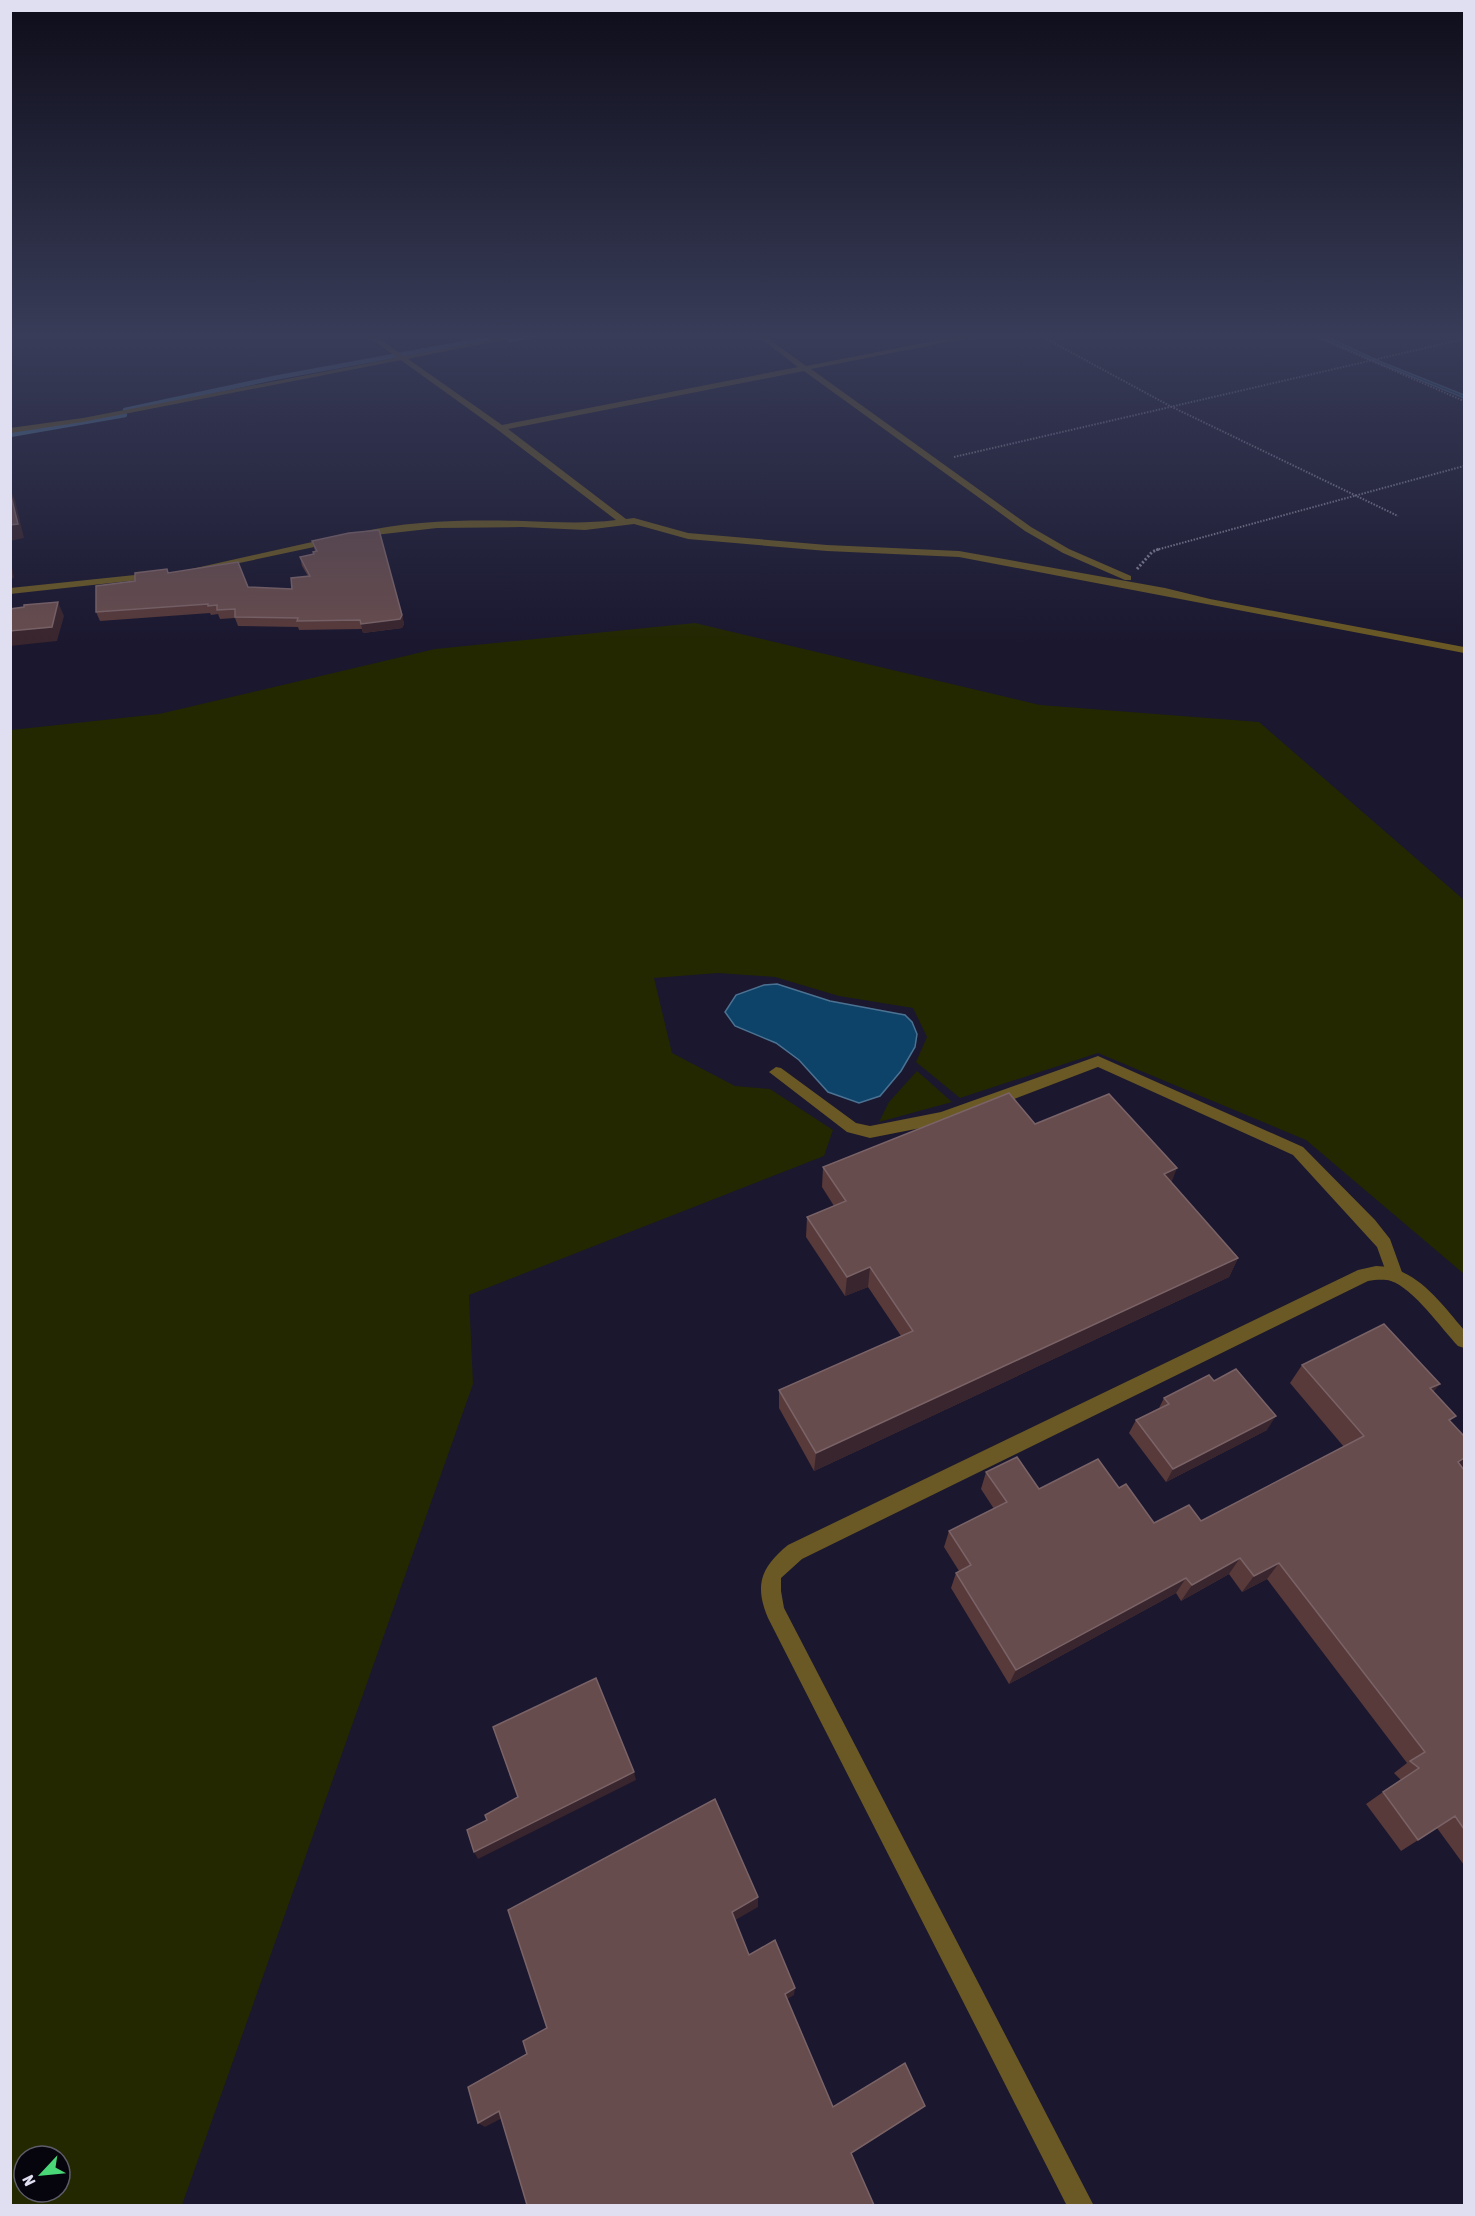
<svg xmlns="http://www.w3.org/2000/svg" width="1475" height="2216" font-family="'Asap Condensed',sans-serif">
	<rect width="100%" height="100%" fill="#1a172f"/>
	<g fill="#232800" fill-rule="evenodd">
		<path d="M 695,623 L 1040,705 L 1259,722 L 1464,900 L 1464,1274 L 1306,1140 L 1098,1053 L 960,1098 L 916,1062 L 927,1037 L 913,1008 L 839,996 L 775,977 L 718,973 L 654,978 L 672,1053 L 735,1086 L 770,1089 L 833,1130 L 824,1156 L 469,1295 L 473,1384 L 182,2205 L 11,2205 L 11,730 L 159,714 L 435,649 ZM 24,2156 L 60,2156 L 60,2192 L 24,2192 Z"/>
		<polygon points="917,1071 952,1102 879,1122 889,1102"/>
	</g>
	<g fill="#0d4369" stroke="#4c7292" stroke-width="1.5">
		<polygon points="1316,335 1323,335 1379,361 1464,395 1464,398 1376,362"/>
		<polygon points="777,984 830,1001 905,1015 912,1022 917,1034 915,1047 901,1071 880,1096 859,1103 828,1092 799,1060 776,1043 735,1026 725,1012 736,995 764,985"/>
	</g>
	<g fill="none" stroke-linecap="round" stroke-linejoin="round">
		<g stroke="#4c7292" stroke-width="4.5">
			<polyline points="510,340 535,335"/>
			<polyline points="125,410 274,378 486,339"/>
			<polyline points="10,435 125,415"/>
		</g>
		<g stroke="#838196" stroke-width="2" stroke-dasharray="1.5 1.5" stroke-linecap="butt">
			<polyline points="1039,335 1170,406 1398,516"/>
			<polyline points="1312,335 1464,401"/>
			<polyline points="954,457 1464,339"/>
			<polyline points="1156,550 1464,466"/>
		</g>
		<polyline stroke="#838196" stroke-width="3" stroke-dasharray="2 2" stroke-linecap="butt" points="1137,569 1152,552 1159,549"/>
		<g fill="#6a5924" fill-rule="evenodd">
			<path d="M 366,335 L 374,335 L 502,425 L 798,367 L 756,335 L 763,335 L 806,366 L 964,335 L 976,335 L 973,337 L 811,369 L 1031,527 L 1069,549 L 1131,576 L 1131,580 L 1125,580 L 1063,553 L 1025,531 L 804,371 L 508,429 L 626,519 L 634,518 L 688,533 L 827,545 L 959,551 L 1165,588 L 1210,599 L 1464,647 L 1464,653 L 959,557 L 827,551 L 688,539 L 634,524 L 585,530 L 522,527 L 437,528 L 357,537 L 357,533 C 410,520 468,520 523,521 C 555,522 585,524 616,520 L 498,430 Z"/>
			<polygon points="330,538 335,541 333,543 192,573 187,570"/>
			<polygon points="154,573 159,576 157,578 10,594 10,588"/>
			<polygon points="1098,1056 1303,1147 1375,1220 1390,1239 1403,1275 1401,1280 1395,1282 1389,1280 1377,1247 1293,1155 1098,1067 996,1106 941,1124 870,1138 847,1132 769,1072 776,1067 781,1068 856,1123 870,1126 941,1112"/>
		</g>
		<g fill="#6a5924" fill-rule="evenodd">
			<polygon points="515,335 529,335 83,422 10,433 10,428 83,418"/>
			<path d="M 1376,1266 C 1415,1266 1441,1303 1464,1330 L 1464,1348 L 1458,1346 C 1441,1328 1414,1289 1391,1281 C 1384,1279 1375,1280 1368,1281 L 802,1559 L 781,1578 L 781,1591 L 784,1608 L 1094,2206 L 1067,2206 L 768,1618 C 754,1585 761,1567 788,1545 L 1358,1270 Z"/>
		</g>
	</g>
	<g fill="#583a3a">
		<polygon points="312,541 402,615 404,624 402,628 363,633 362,629 299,630 298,627 238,626 235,618 220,619 218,614 211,615 210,613 100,621 96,612 135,581 169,573 248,587 292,589 308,576 302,566 300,557 313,554 313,552 315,551"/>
		<polygon points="823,1167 1171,1182 1238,1258 1229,1277 814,1471 779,1408 779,1390 901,1336 868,1287 845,1296 806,1237 807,1217 834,1206 822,1187"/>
		<polygon points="1302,1365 1433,1392 1451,1422 1464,1466 1463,1468 1464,1470 1464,1865 1437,1828 1401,1851 1366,1804 1383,1792 1401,1780 1394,1773 1407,1763 1267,1579 1242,1592 1229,1574 1181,1601 1176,1593 1009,1684 951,1588 956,1573 959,1571 944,1547 949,1531 994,1509 981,1489 986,1472 1039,1489 1119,1488 1154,1523 1201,1521 1344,1447 1290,1383"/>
		<polygon points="1214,1381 1267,1430 1166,1482 1129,1433 1136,1420 1159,1408 1164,1398"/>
	</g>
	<g fill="#39252d">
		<polygon points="10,489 15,500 24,538 10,541"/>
		<polygon points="10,558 14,578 10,579"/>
		<polygon points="58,602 64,616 57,641 10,646 10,631"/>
		<polygon points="402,615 404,624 402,628 363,633 361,624"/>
		<polygon points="1177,1168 1169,1189 1164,1174"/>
		<polygon points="1238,1258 1229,1277 814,1471 816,1453"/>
		<polygon points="870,1267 868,1287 845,1296 847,1277"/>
		<polygon points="1440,1384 1425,1402 1430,1388"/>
		<polygon points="1276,1416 1267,1430 1166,1482 1173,1469"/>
		<polygon points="1464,1458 1464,1466 1462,1468 1458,1462"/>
		<polygon points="1240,1558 1229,1574 1181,1601 1192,1585"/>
		<polygon points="1279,1563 1267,1579 1242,1592 1254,1576"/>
		<polygon points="1186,1578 1176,1593 1009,1684 1016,1670"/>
		<polygon points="634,1772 636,1780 478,1859 474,1852"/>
		<polygon points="758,1897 758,1907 732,1922 732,1912"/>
		<polygon points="795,1988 794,1995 784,2001 785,1994"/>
		<polygon points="925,2106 920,2110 848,2156 851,2153"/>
		<polygon points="499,2111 506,2116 485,2127 478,2123"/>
	</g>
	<g fill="#674c4d" stroke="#7a6367" stroke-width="1.5">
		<polygon points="10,492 18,524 10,525"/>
		<polygon points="379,530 402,615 400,619 361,624 360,620 297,621 298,618 235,617 235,609 217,610 217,605 208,606 208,604 96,612 96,586 135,581 135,573 167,569 168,573 238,562 248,587 292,589 291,578 310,576 300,557 314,554 313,552 317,551 312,541 349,533"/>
		<polygon points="58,602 52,627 10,631 10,609 24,607 24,605"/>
		<polygon points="1009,1093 1035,1124 1109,1094 1177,1168 1164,1174 1238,1258 816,1453 779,1390 913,1331 870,1267 847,1277 807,1217 846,1201 823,1167"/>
		<polygon points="1384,1324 1440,1384 1430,1388 1456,1416 1449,1420 1464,1436 1464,1458 1458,1462 1464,1470 1464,1829 1455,1816 1418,1840 1383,1792 1419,1768 1410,1761 1425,1752 1279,1563 1254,1576 1240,1558 1192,1585 1186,1578 1016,1670 956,1573 971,1565 949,1531 1007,1502 986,1472 1017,1457 1039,1489 1098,1459 1119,1488 1126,1484 1154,1523 1189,1505 1201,1521 1364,1436 1302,1365"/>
		<polygon points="1236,1369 1276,1416 1173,1469 1136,1420 1169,1404 1164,1398 1209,1375 1214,1381"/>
		<polygon points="596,1678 634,1772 474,1852 467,1830 487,1820 485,1815 518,1797 493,1727"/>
		<polygon points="715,1799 758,1897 732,1912 749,1955 775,1940 795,1988 785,1994 833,2107 905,2063 925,2106 851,2153 874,2205 527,2205 499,2111 478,2123 468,2087 527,2054 523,2041 547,2028 508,1910"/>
	</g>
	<linearGradient id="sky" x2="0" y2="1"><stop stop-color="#0e0d1a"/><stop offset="0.52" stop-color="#383c58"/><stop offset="1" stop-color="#383c58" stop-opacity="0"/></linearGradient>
	<rect width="1475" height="645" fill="url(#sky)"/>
	<rect width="1475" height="2216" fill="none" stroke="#e0dff1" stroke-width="24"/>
	<g transform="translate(42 2174) rotate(244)"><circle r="28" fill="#06050e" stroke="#5d5c69" stroke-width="1.5"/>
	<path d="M0-4.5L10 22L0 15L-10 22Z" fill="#4ad778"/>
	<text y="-9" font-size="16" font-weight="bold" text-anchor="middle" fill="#e0dff1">N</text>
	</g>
</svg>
